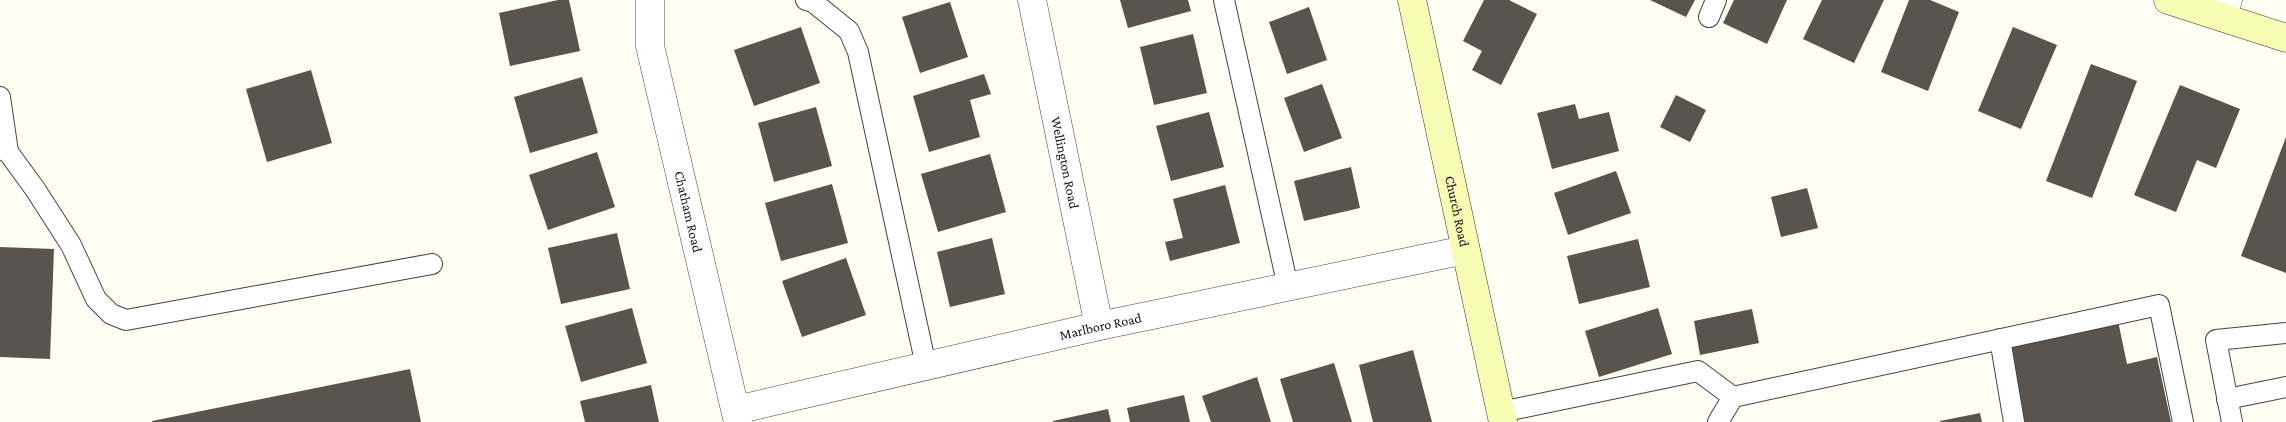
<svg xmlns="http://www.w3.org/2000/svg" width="2286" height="422" font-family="'Crimson Pro',serif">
	<rect width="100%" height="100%" fill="#fefef5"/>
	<g fill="#59544d">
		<polygon points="558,0 569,0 580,51 510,66 499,13"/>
		<polygon points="1120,0 1188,0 1191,11 1128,28"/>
		<polygon points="1484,0 1509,0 1537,14 1501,85 1472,70 1482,51 1463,41"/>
		<polygon points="1650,0 1695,0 1686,17"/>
		<polygon points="1734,0 1787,0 1767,44 1723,23"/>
		<polygon points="1822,0 1884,0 1854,63 1803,39"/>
		<polygon points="1909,0 1930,0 1959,12 1928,91 1881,72"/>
		<polygon points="950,2 968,57 920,73 902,17"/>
		<polygon points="1309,7 1327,60 1287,74 1269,22"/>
		<polygon points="801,27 820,83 754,106 734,50"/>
		<polygon points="2013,27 2057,45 2021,129 1978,111"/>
		<polygon points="1193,34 1207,93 1154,105 1140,47"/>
		<polygon points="2091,64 2137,81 2092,198 2046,181"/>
		<polygon points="311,70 332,143 267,162 246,89"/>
		<polygon points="984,74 991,94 970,100 980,137 929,152 913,96"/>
		<polygon points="582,77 598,133 530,153 514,97"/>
		<polygon points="1322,84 1342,138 1304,152 1284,98"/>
		<polygon points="2180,85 2240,109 2216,168 2197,160 2176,212 2134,195"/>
		<polygon points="1676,95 1706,110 1690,142 1660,127"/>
		<polygon points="1575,104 1579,119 1609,112 1619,151 1552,169 1537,113"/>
		<polygon points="816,107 832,166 774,182 758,123"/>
		<polygon points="1209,112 1224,167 1171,181 1156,126"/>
		<polygon points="2286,137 2286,273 2241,256"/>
		<polygon points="597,152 615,207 548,230 529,175"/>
		<polygon points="990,154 1006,212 938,232 921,174"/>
		<polygon points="1351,167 1360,208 1304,221 1294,181"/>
		<polygon points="1616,171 1631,213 1568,235 1554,193"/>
		<polygon points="832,184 848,243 781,261 765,203"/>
		<polygon points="1225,185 1240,243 1170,261 1165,242 1183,238 1173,199"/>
		<polygon points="1807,188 1818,228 1781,237 1771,197"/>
		<polygon points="617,233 630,289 561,304 548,248"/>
		<polygon points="992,238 1005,294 950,307 937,252"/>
		<polygon points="1638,239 1650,287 1579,304 1567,256"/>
		<polygon points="0,247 54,249 50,359 0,357"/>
		<polygon points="846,258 866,315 802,337 782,281"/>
		<polygon points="632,308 647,363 581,382 565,326"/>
		<polygon points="1658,308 1672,354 1599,377 1585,331"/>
		<polygon points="1752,309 1759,343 1700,355 1694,321"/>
		<polygon points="2118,321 2127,364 2157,357 2171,422 2022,422 2006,345"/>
		<polygon points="1413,350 1432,422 1373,422 1359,365"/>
		<polygon points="1334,363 1352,422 1293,422 1280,379"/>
		<polygon points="410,369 421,422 152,422 152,421"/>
		<polygon points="1257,377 1271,422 1211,422 1202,396"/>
		<polygon points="651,385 659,422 585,422 580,401"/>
		<polygon points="1184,395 1190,422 1130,422 1127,408"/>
		<polygon points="1108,409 1111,422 1053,422 1053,421"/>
		<polygon points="1980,413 1982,422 1940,422 1940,421"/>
	</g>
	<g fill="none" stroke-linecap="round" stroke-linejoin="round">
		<g stroke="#434343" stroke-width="22">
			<g id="lane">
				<polyline points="806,0 813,2 849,31 858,52 926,366"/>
				<polyline points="1224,0 1288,287"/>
				<polyline points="1709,17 1716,0"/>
				<polyline points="0,97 8,152"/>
				<polyline points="0,149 8,152 35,189 71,245 96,299 111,314 126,320 432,264"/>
				<polyline points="2000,339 2014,422"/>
				<polyline points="2227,399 2286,387"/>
				<polyline points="1501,412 1698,371 1733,397"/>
				<polyline points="1718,422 1733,397 2159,305 2183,422"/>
				<polyline points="2232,422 2216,340 2286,333"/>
			</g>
		</g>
		<g stroke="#434343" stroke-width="29">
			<g id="street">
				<path id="s1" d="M 650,0 L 650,46 L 738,422"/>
				<path id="s2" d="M 1032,0 L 1099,326"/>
				<polyline points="2222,17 2228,0"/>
				<path id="s3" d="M 736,410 L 1099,326 L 1465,250"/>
			</g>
		</g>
		<g stroke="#323232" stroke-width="29">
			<g id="secondary">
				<path id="s4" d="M 1412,0 L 1503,422"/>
				<polyline points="2168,0 2286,38"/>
			</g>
		</g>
		<use href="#lane" stroke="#fff" stroke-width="20"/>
		<use href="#street" stroke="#fff" stroke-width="28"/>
		<use href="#secondary" stroke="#f7fbb3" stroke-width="28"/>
	</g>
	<g text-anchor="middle" stroke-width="5" stroke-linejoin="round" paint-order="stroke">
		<g font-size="14" fill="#101010" stroke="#fff">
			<text dy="5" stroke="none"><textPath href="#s2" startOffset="166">Wellington Road</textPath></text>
			<text dy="5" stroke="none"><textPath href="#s4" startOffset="216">Church Road</textPath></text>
			<text dy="5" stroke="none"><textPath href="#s1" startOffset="216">Chatham Road</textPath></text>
			<text dy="5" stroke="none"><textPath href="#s3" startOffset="374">Marlboro Road</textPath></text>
		</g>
	</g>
</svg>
